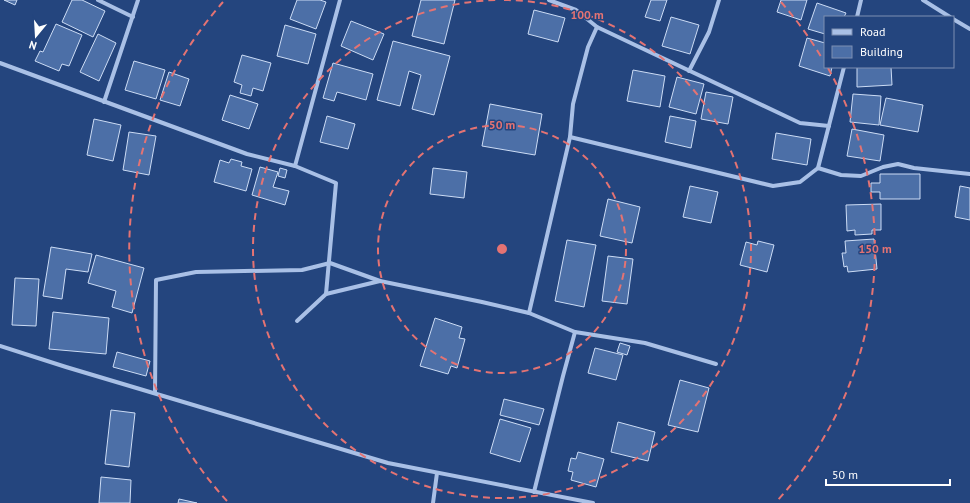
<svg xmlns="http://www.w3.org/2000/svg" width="970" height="503" font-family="'PT Sans',sans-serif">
	<rect width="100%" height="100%" fill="#24457e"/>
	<g fill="#4c6fa7" stroke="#ccdcf5">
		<polygon points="4,0 17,0 15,5"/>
		<polygon points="72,0 82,0 105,11 93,37 62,22"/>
		<polygon points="297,0 320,0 326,2 316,29 290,19"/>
		<polygon points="421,0 455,0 444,44 412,36"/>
		<polygon points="651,0 667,0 660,21 645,17"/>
		<polygon points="781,0 807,0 801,20 777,12"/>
		<polygon points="817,3 846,13 844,17 825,17 825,34 808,29"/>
		<polygon points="534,10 565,18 558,42 528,34"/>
		<polygon points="671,17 699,25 690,54 662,46"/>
		<polygon points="351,21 384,34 373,60 341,46"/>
		<polygon points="56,24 82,35 69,66 62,64 59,71 35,61 40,51 43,52"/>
		<polygon points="285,25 316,34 308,64 277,56"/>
		<polygon points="98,34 116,43 99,81 80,72"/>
		<polygon points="807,38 825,43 825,67 832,67 830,76 799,66"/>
		<polygon points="393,41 450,56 434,115 412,109 421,75 409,71 400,106 377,100"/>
		<polygon points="242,55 271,63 263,91 253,88 251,96 240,93 242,85 234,82"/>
		<polygon points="134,61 165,70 156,99 125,90"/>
		<polygon points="333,63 373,74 366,100 337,92 334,101 323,98"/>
		<polygon points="857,67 891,67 892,85 857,87"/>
		<polygon points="633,70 665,76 660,107 627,101"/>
		<polygon points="169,72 189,79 180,106 160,100"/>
		<polygon points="677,77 704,84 696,114 669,107"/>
		<polygon points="706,92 733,97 728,124 701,119"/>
		<polygon points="853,94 881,96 879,125 850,122"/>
		<polygon points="230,95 258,104 249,129 222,120"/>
		<polygon points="886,98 923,105 918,132 880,125"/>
		<polygon points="490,104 542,114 535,155 482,146"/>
		<polygon points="327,116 355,124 348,149 320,142"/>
		<polygon points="670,116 696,121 691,148 665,142"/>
		<polygon points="94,119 121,125 113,161 87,155"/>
		<polygon points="852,129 884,135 880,161 847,156"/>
		<polygon points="129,132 156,136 149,175 123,170"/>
		<polygon points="776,133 811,139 807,165 772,159"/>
		<polygon points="231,159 242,162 241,166 252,169 246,191 214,182 220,160 229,163"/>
		<polygon points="260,167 278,172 273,187 289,191 285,205 252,195"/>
		<polygon points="280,168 287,170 285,178 278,176"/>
		<polygon points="433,168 467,172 464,198 430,194"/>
		<polygon points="880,174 920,174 920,199 880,199 880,192 871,192 871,183 880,183"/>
		<polygon points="690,186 718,192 711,223 683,217"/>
		<polygon points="960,186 970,188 970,220 955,217"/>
		<polygon points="608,199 640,207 632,243 600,236"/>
		<polygon points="881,204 881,230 872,230 872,234 855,235 855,230 847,231 846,205"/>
		<polygon points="874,239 877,269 848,272 847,266 844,267 842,253 846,253 845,241"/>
		<polygon points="567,240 596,245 584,307 555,301"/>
		<polygon points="758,241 774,245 767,272 740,265 746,242 757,245"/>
		<polygon points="51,247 92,254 88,272 66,269 62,299 43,296"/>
		<polygon points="96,255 144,268 132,313 112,307 116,291 88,283"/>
		<polygon points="608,256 633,259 627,304 602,301"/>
		<polygon points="15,278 39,279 36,326 12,325"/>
		<polygon points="53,312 109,318 106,354 49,349"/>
		<polygon points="435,318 462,327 459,338 465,339 457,368 451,366 448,374 420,366"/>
		<polygon points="620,343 630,346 627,355 617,352"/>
		<polygon points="595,348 623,355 616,380 588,373"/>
		<polygon points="117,352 150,361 146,376 113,367"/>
		<polygon points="680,380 709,388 698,432 668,425"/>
		<polygon points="504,399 544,409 539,425 500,415"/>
		<polygon points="111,410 135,413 129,467 105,464"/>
		<polygon points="500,419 531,428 520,462 490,453"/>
		<polygon points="618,422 655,432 648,461 611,452"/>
		<polygon points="578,452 604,459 596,487 571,480 573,472 568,471 571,458 576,459"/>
		<polygon points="101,477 131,480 130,503 99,503"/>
		<polygon points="179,499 197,503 178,503"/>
	</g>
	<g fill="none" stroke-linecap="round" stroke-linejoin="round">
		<g stroke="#a9c0e6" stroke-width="4">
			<polyline points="98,0 133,17"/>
			<polyline points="549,0 576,10 597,27 800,123 829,126"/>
			<polyline points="923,0 950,17"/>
			<polyline points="857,17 861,0"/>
			<polyline points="953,19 970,29"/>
			<polyline points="0,63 247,154 295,166 336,183 326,294"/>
			<polyline points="689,71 709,32 719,0"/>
			<polyline points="104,102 138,0"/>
			<polyline points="570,137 773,186 800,182 818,168 841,175 861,176 883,167 898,164 914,168 970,174"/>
			<polyline points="295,166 340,0"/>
			<polyline points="818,168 844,67"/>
			<polyline points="529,313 570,137 573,104 588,47 597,27"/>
			<polyline points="297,321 326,294 380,281"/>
			<polyline points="0,346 66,367 388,463 593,503"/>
			<polyline points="155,393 156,280 196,272 302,270 330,263 380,281 482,302 529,313 575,332 645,343 716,364"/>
			<polyline points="534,492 563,376 575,332"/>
			<polyline points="433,503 437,473"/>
		</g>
	</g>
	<g fill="none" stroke="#e47373" stroke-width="2" stroke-dasharray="7 5">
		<circle cx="502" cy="249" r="124"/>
		<path d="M504 0A249 249 0 1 1 500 0"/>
		<path d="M227 501A373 373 0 0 1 223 2M781 2A373 373 0 0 1 823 60M828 68A373 373 0 0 1 777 501"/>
	</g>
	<circle cx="502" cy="249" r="6" fill="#e47373" stroke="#24457e" stroke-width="2"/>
	<g font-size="12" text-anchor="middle" font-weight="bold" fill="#e47373" stroke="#24457e" stroke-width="3" stroke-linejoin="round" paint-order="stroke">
		<text x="587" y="19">100 m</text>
		<text x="502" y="129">50 m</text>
		<text x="875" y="253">150 m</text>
	</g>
	<rect x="824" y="16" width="130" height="52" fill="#24457e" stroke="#7c8fb2"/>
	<rect x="832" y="29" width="20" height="6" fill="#a9c0e6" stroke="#7c8fb2"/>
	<text x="860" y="36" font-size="12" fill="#ffffff">Road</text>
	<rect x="832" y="46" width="20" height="12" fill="#4c6fa7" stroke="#7c8fb2"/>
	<text x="860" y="56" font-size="12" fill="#ffffff">Building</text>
	<g transform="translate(36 36) rotate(198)" stroke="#24457e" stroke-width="3" paint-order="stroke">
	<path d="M0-3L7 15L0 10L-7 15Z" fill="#ffffff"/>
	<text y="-6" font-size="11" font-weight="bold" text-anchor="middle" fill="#ffffff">N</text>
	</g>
	<path d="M826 479v6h124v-6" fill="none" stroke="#ffffff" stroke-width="2"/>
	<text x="832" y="479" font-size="12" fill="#ffffff" stroke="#24457e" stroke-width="3" paint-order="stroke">50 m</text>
</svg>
